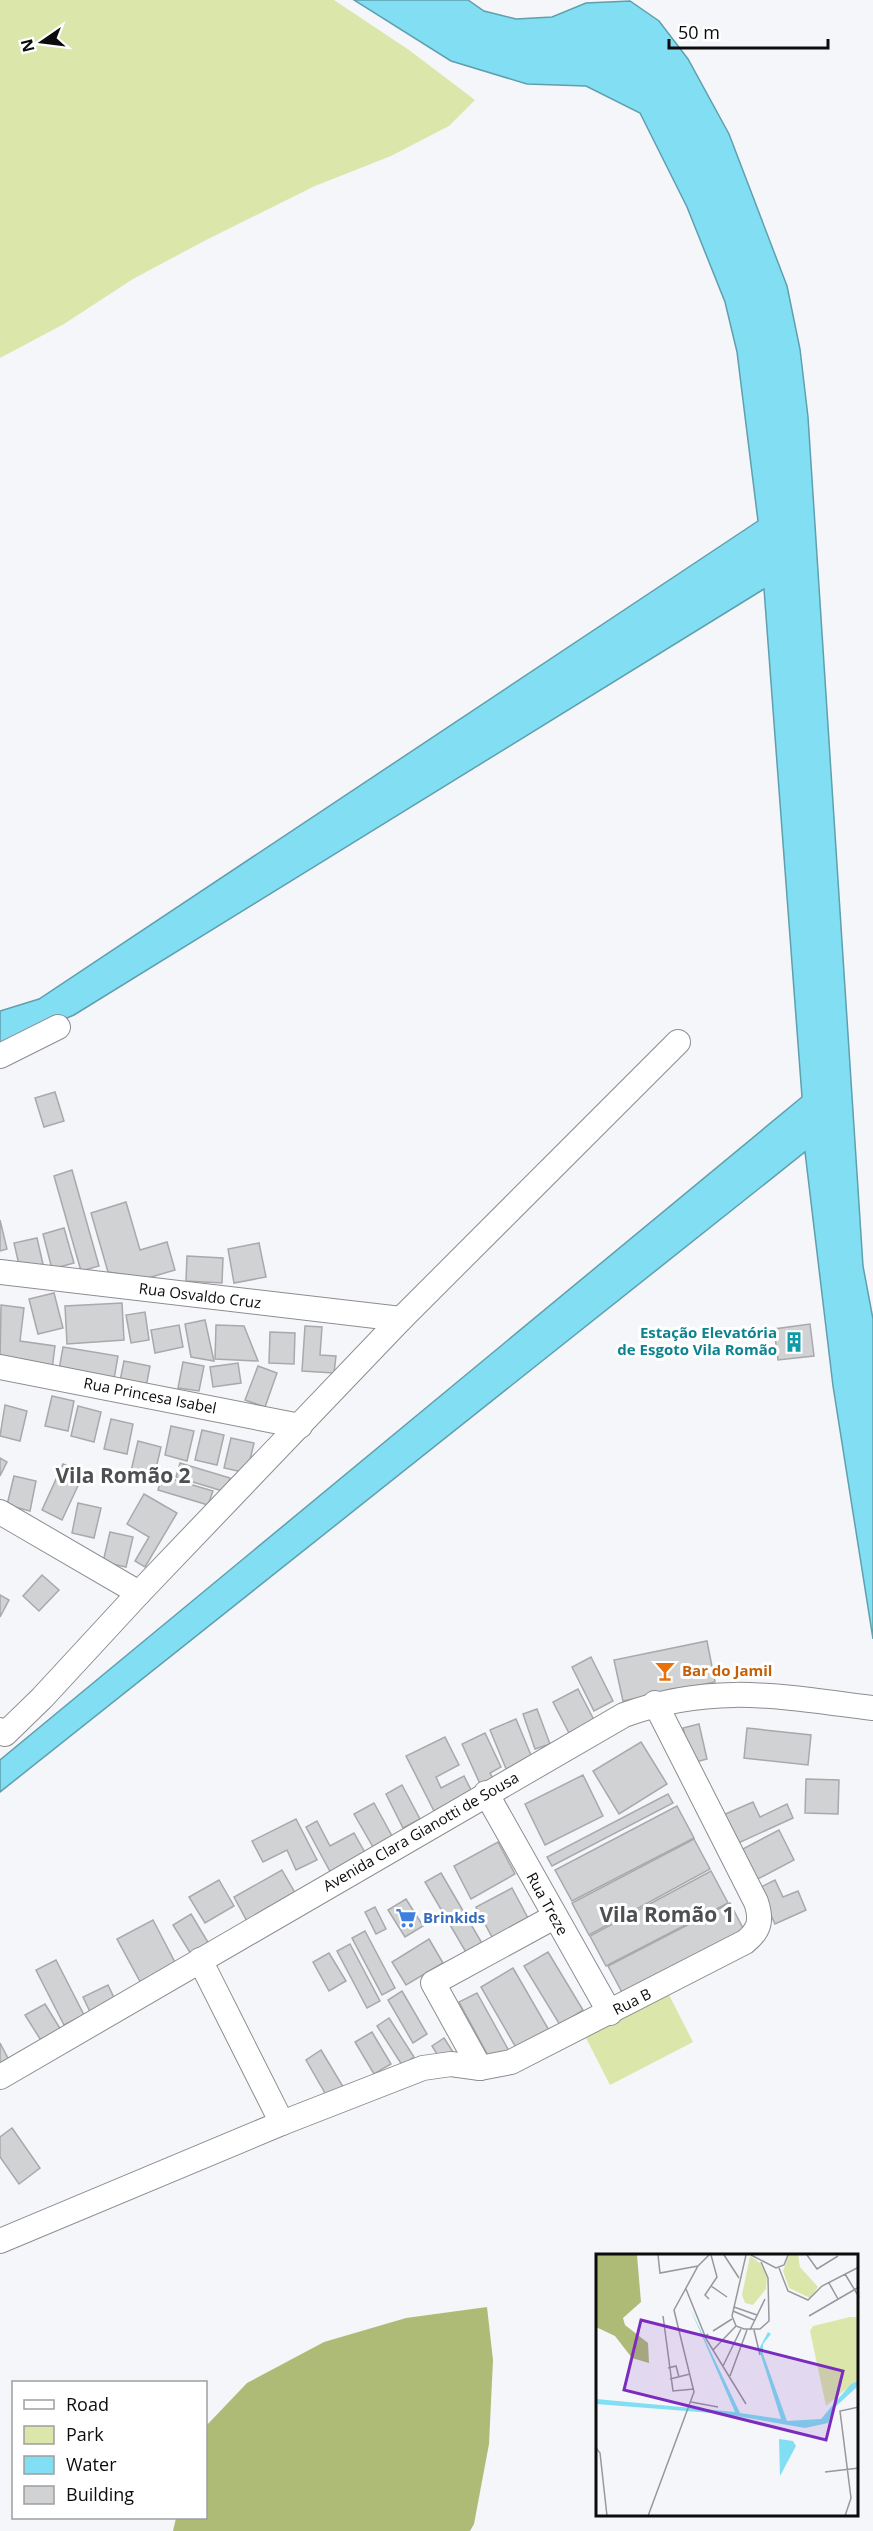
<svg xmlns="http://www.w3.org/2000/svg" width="873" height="2531" font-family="'Open Sans',sans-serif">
	<rect width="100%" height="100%" fill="#f5f6f9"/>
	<g fill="#dbe7aa">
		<polygon points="0,0 334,0 409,50 475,100 449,126 391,156 315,186 206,240 133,279 64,324 0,358"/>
		<polygon points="667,1991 693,2042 610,2085 584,2034"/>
	</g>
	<polygon fill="#aebb76" points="487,2307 493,2360 489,2444 474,2524 470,2531 173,2531 176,2518 206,2518 206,2426 247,2383 324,2342 406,2318"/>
	<polygon fill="#82def3" stroke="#5f9fae" stroke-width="1.5" points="354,0 468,0 484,11 516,19 552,17 586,3 630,1 659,21 688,59 729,134 787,286 800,349 808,417 863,1266 873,1319 873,1639 833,1386 805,1152 0,1792 0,1760 802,1097 764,589 74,1015 0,1047 0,1011 39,999 758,521 737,352 725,302 687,207 640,113 586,86 527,84 451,61"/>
	<g fill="#d1d2d4" stroke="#a8a9ac" stroke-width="1.5">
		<polygon points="55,1092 64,1121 44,1127 35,1098"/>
		<polygon points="72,1170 99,1266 81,1271 54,1176"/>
		<polygon points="126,1202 140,1250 167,1242 175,1270 148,1278 108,1272 91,1213"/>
		<polygon points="0,1220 7,1249 0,1251"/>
		<polygon points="64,1228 74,1263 52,1269 43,1234"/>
		<polygon points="37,1238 43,1264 20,1269 14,1243"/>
		<polygon points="259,1243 266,1277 234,1283 228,1249"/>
		<polygon points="187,1256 223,1258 222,1283 186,1281"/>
		<polygon points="54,1293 63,1328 38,1334 29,1299"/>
		<polygon points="122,1303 124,1340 67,1344 65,1306"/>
		<polygon points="1,1305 24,1308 20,1341 55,1346 52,1369 0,1362"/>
		<polygon points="145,1312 149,1340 131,1343 126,1315"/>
		<polygon points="205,1320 214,1361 191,1357 185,1324"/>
		<polygon points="810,1324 814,1356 778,1360 774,1329"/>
		<polygon points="179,1325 183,1347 155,1353 151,1330"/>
		<polygon points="216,1325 244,1326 258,1361 215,1359"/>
		<polygon points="305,1326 322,1327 320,1355 336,1356 334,1373 302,1371"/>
		<polygon points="270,1332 295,1333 294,1364 269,1363"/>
		<polygon points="63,1347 118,1356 114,1379 59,1370"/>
		<polygon points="124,1361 150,1366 146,1387 120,1381"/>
		<polygon points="183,1362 204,1366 199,1391 178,1388"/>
		<polygon points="238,1363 241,1383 213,1387 210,1367"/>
		<polygon points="258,1366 277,1373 265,1407 245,1400"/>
		<polygon points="52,1396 74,1401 68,1431 45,1426"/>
		<polygon points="5,1405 27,1411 20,1441 0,1436"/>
		<polygon points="78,1406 101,1412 94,1442 71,1436"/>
		<polygon points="111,1419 133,1424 127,1454 104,1449"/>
		<polygon points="171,1426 194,1431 187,1461 165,1455"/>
		<polygon points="202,1430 224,1435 217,1465 195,1460"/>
		<polygon points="231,1438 254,1443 247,1473 224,1468"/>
		<polygon points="138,1441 161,1447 154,1477 131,1471"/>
		<polygon points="0,1458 7,1462 0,1476"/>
		<polygon points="180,1463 230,1478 226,1492 176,1477"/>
		<polygon points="63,1464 84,1473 62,1520 42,1510"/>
		<polygon points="14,1476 36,1481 30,1511 7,1505"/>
		<polygon points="162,1476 213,1491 208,1505 158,1490"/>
		<polygon points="144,1494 177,1513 145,1567 135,1561 149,1537 127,1524"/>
		<polygon points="78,1503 101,1508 94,1538 72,1533"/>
		<polygon points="110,1532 133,1537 126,1567 103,1562"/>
		<polygon points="42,1575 59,1590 39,1611 23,1596"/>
		<polygon points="0,1595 9,1600 0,1617"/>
		<polygon points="707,1641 715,1682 623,1701 614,1660"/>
		<polygon points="591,1657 613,1701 594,1711 572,1667"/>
		<polygon points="578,1689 595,1722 570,1735 553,1702"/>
		<polygon points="537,1709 550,1744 535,1749 523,1714"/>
		<polygon points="516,1719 533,1760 507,1771 490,1730"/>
		<polygon points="699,1724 707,1759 692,1763 683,1728"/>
		<polygon points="747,1728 811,1735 808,1765 744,1758"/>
		<polygon points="485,1733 501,1767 490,1773 494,1780 481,1786 462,1744"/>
		<polygon points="445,1737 459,1765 436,1777 441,1788 464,1776 472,1792 434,1811 406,1756"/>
		<polygon points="641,1742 667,1784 619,1814 593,1771"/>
		<polygon points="583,1775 603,1816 545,1845 525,1804"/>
		<polygon points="806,1779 839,1780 838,1814 805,1813"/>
		<polygon points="402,1785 420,1819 403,1828 386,1794"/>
		<polygon points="668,1794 673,1803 552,1866 547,1857"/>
		<polygon points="753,1802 760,1817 787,1804 793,1818 734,1845 721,1816"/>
		<polygon points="374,1803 392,1836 373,1847 354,1814"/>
		<polygon points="677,1806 694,1838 572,1901 555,1870"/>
		<polygon points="296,1819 317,1860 296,1870 287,1850 263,1862 252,1841"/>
		<polygon points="317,1821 330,1846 354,1833 368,1858 333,1877 306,1827"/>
		<polygon points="779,1830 794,1860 754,1881 739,1851"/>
		<polygon points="694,1839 710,1869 589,1935 572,1903"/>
		<polygon points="498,1842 515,1874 471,1899 454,1866"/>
		<polygon points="282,1870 298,1898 249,1925 234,1897"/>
		<polygon points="711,1871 728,1903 606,1966 590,1936"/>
		<polygon points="441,1873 483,1945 467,1954 425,1882"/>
		<polygon points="219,1880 234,1906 205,1923 189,1897"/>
		<polygon points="775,1880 783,1897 798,1891 806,1910 775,1924 759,1888"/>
		<polygon points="512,1888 529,1920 493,1939 476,1907"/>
		<polygon points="406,1899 423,1926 405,1937 388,1910"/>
		<polygon points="730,1903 746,1934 625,1998 608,1966"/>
		<polygon points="375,1907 386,1929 376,1934 365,1912"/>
		<polygon points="191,1914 212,1949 194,1959 173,1925"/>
		<polygon points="153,1920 178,1968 143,1987 117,1939"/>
		<polygon points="365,1931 395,1988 382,1995 352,1938"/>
		<polygon points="429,1939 443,1963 406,1985 392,1962"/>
		<polygon points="350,1944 380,2001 367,2008 337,1951"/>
		<polygon points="548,1952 583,2010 560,2025 524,1966"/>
		<polygon points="329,1953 346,1981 329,1991 313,1962"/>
		<polygon points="56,1960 84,2015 64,2025 36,1970"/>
		<polygon points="513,1968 550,2032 518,2051 481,1987"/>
		<polygon points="108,1985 118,2006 93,2018 83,1997"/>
		<polygon points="402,1991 427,2034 413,2043 388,2000"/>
		<polygon points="477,1993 509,2051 491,2061 459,2002"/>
		<polygon points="45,2004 61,2030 42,2042 25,2015"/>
		<polygon points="389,2018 414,2057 402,2065 377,2026"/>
		<polygon points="372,2032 391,2064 374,2074 355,2042"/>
		<polygon points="444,2038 453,2052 440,2059 432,2046"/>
		<polygon points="0,2043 11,2064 0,2069"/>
		<polygon points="321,2050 345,2090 329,2100 306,2060"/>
		<polygon points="12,2128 40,2168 19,2184 0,2157 0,2137"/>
	</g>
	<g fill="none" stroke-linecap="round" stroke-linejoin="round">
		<g stroke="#8c8d90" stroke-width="26">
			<g id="street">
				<polyline points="0,1056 58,1027"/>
				<polyline points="0,1272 401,1319"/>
				<polyline points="0,1367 300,1426"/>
				<polyline points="0,1512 139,1593"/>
				<polyline points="0,1730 5,1734 42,1698 139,1593 401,1319 678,1042"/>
				<polyline points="486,1793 610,2013"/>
				<polyline points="200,1960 282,2123"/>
				<polyline points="480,2068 433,1983 554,1917"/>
				<path d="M 0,2077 L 624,1715 C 713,1682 783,1697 873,1708"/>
				<path d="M 0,2241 L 282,2123 L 423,2068 L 451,2064 L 480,2068 L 511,2062 L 745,1942 C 760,1930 762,1920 756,1902 L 655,1703"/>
			</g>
		</g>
		<use href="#street" stroke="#fff" stroke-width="24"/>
	</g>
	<defs>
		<g id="building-bare" transform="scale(1.62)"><path d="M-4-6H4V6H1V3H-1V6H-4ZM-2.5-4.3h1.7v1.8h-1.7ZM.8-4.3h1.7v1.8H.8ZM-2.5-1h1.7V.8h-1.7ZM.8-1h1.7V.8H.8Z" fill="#0f9aa8" stroke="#fff" stroke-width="2.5" paint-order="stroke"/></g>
		<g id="bar-bare" transform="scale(1.62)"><path d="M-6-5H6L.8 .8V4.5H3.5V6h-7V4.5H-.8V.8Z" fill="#e8710a" stroke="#fff" stroke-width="2.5" paint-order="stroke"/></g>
		<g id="supermarket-bare" transform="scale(1.62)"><path d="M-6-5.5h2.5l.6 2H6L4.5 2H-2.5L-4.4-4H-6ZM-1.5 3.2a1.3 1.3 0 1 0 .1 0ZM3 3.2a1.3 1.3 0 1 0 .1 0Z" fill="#3f7fe0" stroke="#fff" stroke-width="2.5" paint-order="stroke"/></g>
	</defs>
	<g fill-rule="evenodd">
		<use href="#building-bare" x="794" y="1342"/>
		<use href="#bar-bare" x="665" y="1671"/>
		<use href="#supermarket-bare" x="406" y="1918"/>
	</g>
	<g text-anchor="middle" stroke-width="6" stroke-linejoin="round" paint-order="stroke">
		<g font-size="15" fill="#0c0c0d" stroke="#fff">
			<text transform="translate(200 1296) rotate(7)" y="5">Rua Osvaldo Cruz</text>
			<text transform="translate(150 1396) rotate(11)" y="5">Rua Princesa Isabel</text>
			<text transform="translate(421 1832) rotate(-30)" y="5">Avenida Clara Gianotti de Sousa</text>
			<text transform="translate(547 1904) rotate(61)" y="5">Rua Treze</text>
			<text transform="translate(632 2002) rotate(-27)" y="5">Rua B</text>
		</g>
		<g font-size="15" font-weight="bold" fill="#0d838f" stroke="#fff" text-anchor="end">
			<text x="777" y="1338">Estação Elevatória<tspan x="777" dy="17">de Esgoto Vila Romão</tspan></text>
		</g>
		<g font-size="15" font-weight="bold" fill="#c56008" stroke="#fff" text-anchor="start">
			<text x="682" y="1676">Bar do Jamil</text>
		</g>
		<g font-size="15" font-weight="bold" fill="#366cbe" stroke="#fff" text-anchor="start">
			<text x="423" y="1923">Brinkids</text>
		</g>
		<g font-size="21" font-weight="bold" fill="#4e4f51" stroke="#fff">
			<text x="123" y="1483">Vila Romão 2</text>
			<text x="667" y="1922">Vila Romão 1</text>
		</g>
	</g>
	<g transform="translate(596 2254)">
		<rect width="262" height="262" fill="#f5f6f9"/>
		<path d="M 193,1 L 202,1 L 204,13 L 222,33 L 214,44 L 193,34 L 187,17 ZM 154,2 L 164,9 L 171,23 L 170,35 L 157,51 L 149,49 L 146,41 ZM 254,63 L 262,63 L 262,125 L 230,152 L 214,77 L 217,72 Z" fill="#dbe7aa"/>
		<path d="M 0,1 L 41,1 L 45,48 L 27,64 L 29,71 L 52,89 L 53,109 L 36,104 L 19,82 L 0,73 Z" fill="#aebb76"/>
		<path d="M 93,52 L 144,159 L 185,165 L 163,95 L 172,78 L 175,80 L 167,90 L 167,100 L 191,167 L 225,165 L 254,131 L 262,126 L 262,132 L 237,155 L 232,169 L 209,174 L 129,160 L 0,150 L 0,145 L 139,158 ZM 183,185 L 197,187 L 200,192 L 184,222 Z" fill="#82def3"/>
		<path fill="none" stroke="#98989b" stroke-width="1.5" d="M 62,1 L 64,19 L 102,12M 128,1 L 143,24M 150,1 L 136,62 L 140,72 L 148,75 L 164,75 L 173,67 L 172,24 L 165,8M 155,1 L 180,14 L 188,11 L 192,1M 211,1 L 221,15 L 242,2M 183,14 L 192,37 L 212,46 L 226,32 L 263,13M 249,20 L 263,43M 233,29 L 242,45M 115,32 L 131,43M 90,35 L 109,82M 113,45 L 109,41 L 121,23 L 115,1M 138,53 L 161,61M 137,57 L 158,66M 67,62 L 77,137 L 98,135M 213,62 L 263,33M 154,76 L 169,45M 158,76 L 164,101M 117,77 L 136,65M 112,80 L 109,83 L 150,150M 117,96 L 140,72M 127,112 L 145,75M 72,114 L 80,112 L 83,123M 134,122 L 151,76M 74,125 L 94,120M 95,148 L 122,153M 0,194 L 4,199 L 11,262M 229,218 L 263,214M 52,262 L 98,138 L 78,56 L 102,12 L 113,1M 249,262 L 255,244 L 244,157 L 263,153"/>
		<path fill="#7b2cbf" fill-opacity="0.15" stroke="#7b2cbf" stroke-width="3" d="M 45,66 L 247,117 L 230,186 L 28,136 Z"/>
		<rect width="262" height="262" fill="none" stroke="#0c0c0d" stroke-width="3"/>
	</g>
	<rect x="12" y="2381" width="195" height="138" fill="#ffffff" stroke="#9e9e9e" stroke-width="1.5"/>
	<rect x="24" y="2400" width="30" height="9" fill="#ffffff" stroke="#9e9e9e" stroke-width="1.5"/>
	<text x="66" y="2411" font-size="18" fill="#0c0c0d">Road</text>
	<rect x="24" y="2426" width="30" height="18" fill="#dbe7aa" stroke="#9e9e9e" stroke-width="1.5"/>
	<text x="66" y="2441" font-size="18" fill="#0c0c0d">Park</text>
	<rect x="24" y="2456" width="30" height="18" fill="#82def3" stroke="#9e9e9e" stroke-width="1.5"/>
	<text x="66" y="2471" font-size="18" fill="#0c0c0d">Water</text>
	<rect x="24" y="2486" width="30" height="18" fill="#d1d2d4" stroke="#9e9e9e" stroke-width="1.5"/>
	<text x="66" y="2501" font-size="18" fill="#0c0c0d">Building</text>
	<g transform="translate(42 42) rotate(256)" stroke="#ffffff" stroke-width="4.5" paint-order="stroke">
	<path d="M0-4.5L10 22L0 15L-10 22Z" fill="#0c0c0d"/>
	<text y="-9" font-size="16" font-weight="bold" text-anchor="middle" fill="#0c0c0d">N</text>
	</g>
	<path d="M669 39v9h159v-9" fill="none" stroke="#0c0c0d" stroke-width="3"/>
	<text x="678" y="39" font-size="18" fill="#0c0c0d" stroke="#ffffff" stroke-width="4.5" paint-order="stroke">50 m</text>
</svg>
